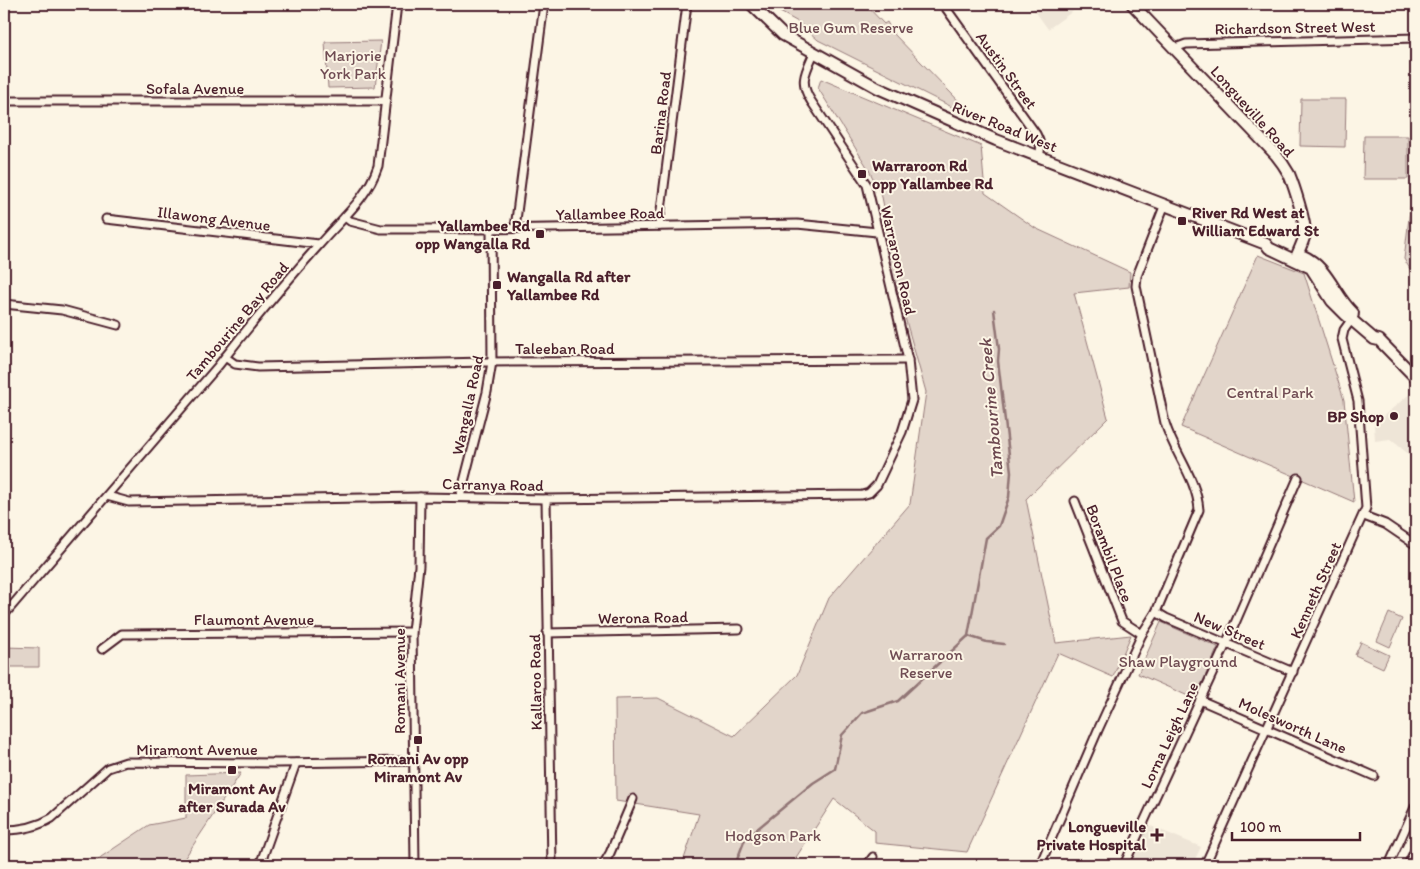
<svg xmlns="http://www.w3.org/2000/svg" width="1420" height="869" font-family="Itim,sans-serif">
	<rect width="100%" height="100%" fill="#fcf5e5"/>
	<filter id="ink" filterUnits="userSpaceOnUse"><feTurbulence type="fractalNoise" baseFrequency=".02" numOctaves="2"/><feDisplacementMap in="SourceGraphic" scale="10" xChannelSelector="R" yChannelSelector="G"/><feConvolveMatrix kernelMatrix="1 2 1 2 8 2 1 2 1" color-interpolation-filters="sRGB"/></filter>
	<g filter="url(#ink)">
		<g fill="#eee5d7">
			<polygon points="1030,4 1083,4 1048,29"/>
			<polygon points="1412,392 1416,395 1416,449 1411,456 1390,439 1375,441 1374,424"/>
			<polygon points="1146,824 1201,847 1192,865 1128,865"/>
		</g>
		<g fill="#e2d5ca" stroke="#967a7a">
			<polygon points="771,4 865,4 884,24 887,22 893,33 976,119 818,40 798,22 780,12"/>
			<polygon points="381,41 375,87 328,88 325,42"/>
			<polygon points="821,79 981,146 985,193 1035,228 1130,272 1129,287 1074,293 1108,418 1026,499 1056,643 1131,635 1113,677 1058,653 967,852 875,843 875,831 834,799 791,865 682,865 699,814 616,801 615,699 658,698 734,736 797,675 829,598 910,504 926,392 887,253 885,212 882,197 869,170 818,88"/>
			<polygon points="1301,99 1346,99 1345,147 1300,146"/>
			<polygon points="1364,136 1408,136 1408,179 1363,179"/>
			<polygon points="1416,160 1416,279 1404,259"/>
			<polygon points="1258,255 1304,273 1344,400 1354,502 1181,427"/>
			<polygon points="1389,613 1402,619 1390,647 1377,641"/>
			<polygon points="1161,622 1218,647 1195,699 1138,674"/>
			<polygon points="1361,642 1389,655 1383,668 1355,655"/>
			<polygon points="4,647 39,648 39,667 4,667"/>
			<polygon points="241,773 184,859 178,865 92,865 101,857 149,825 186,818 186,775"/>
		</g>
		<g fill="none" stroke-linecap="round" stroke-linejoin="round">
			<g stroke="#917474" stroke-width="2.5">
				<polyline points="968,636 987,642 1004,644"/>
				<polyline points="735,865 745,839 813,783 835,769 842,735 862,713 898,701 968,636 986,538 999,526 1009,497 1011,472 998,361 999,349 994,310"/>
			</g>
			<g stroke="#4a1f2b" stroke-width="11">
				<g id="street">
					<path d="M 943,4 L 1036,134 C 1040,142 1042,147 1039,156"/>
					<polyline points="1175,48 1186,44 1416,38"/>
					<polyline points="4,101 386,101"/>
					<polyline points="345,217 350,221 381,229 479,229 797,224 877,232"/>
					<polyline points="106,219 319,244"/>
					<polyline points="659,226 687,4"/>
					<polyline points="515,228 544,4"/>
					<polyline points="4,304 62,310 118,325"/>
					<polyline points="225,357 235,364 258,367 486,362 908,360"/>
					<path d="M 107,496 L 129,502 L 420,497 L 546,499 L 862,495 L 869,493 L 877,485 L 902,432 L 912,400 L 908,360 L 867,185 L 811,101 C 799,82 805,73 814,53"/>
					<polyline points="460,497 487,392 492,362 491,229"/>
					<polyline points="546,499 552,865"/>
					<polyline points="1075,501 1122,621 1142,634"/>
					<polyline points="1364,516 1385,524 1416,545"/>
					<polyline points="1156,612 1166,618 1293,672"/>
					<path d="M 4,615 L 218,366 C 250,325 284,284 319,245 C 341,219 367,199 378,166 L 397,4"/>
					<polyline points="547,633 739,629"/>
					<polyline points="102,649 122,634 412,632"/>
					<polyline points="1200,700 1374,776"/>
					<path d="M 4,830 C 22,830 37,827 52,818 L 108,768 L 126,762 L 277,763 L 413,761"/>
					<polyline points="260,865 296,763"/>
					<polyline points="415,865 412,632 419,566 420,497"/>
					<polyline points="603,865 610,853 633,799"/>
					<polyline points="867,865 873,857"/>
					<path d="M 1040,865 L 1098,730 L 1142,634 L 1156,612 L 1199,510 C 1197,479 1174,453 1165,423 L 1136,286 L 1137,276 L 1165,204"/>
					<polyline points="1124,865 1226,644 1298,478"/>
					<polyline points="1205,865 1366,508 1358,401 1342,339 1344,330 1354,316"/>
					<polyline points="1389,865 1416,805"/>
					<polyline points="1398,865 1416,827"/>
				</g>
			</g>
			<g stroke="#4a1f2b" stroke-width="14">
				<g id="secondary">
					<polyline points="751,4 783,35 878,88 996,140 1266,244 1269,248 1311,268 1332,301 1346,315 1374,339 1379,340 1416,378"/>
					<path d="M 1132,4 L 1276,155 C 1281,161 1285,167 1289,174 C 1294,186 1306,223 1305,234 C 1303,243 1298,252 1295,260"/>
					<path d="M 1303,256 C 1328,267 1334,295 1353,313"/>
				</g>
			</g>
			<use href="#street" stroke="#fcf5e5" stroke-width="7"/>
			<use href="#secondary" stroke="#fcf5e5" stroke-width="10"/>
		</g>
	</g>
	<g fill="#4a1f2b" stroke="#fcf5e5" stroke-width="2">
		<rect x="857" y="169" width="10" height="10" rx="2.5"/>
		<rect x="1177" y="216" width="10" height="10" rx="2.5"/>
		<rect x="535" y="229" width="10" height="10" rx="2.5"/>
		<rect x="492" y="280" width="10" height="10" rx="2.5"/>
		<circle cx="1394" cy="416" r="5"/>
		<rect x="413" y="735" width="10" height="10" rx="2.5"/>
		<rect x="227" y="765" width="10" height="10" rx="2.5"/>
		<path d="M1154.5 827.5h5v5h5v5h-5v5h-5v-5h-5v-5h5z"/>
	</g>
	<g text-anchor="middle" stroke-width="4" stroke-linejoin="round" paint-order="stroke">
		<g font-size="16" fill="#704c53" stroke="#fcf5e5">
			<text x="851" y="33">Blue Gum Reserve</text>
			<text x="353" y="61">Marjorie<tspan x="353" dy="18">York Park</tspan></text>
			<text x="1270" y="398">Central Park</text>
			<text x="926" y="660">Warraroon<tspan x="926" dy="18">Reserve</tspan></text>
			<text x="1178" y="667">Shaw Playground</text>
			<text x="773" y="841">Hodgson Park</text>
		</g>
		<g font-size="16" fill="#4a1f2b" stroke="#fcf5e5">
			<text transform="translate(1295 27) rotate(-1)" y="6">Richardson Street West</text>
			<text transform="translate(1007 70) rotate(54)" y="6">Austin Street</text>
			<text x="195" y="94">Sofala Avenue</text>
			<text transform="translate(1253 111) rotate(48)" y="6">Longueville Road</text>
			<text transform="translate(660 113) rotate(-83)" y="6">Barina Road</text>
			<text transform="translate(1005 126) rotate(22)" y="6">River Road West</text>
			<text transform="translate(610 213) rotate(-1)" y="6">Yallambee Road</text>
			<text transform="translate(214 218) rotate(7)" y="6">Illawong Avenue</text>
			<text transform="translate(899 260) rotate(77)" y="6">Warraroon Road</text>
			<text transform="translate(237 321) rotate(-50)" y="6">Tambourine Bay Road</text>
			<text x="565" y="354">Taleeban Road</text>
			<text transform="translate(467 405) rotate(-78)" y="6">Wangalla Road</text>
			<text transform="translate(493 484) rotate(1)" y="6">Carranya Road</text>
			<text transform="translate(1110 553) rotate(69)" y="6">Borambil Place</text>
			<text transform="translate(1315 590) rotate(-66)" y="6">Kenneth Street</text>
			<text transform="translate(643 617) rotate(-1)" y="6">Werona Road</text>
			<text x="254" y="625">Flaumont Avenue</text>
			<text transform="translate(1230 630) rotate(23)" y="6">New Street</text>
			<text transform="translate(399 681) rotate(-90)" y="6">Romani Avenue</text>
			<text transform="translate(535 682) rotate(-91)" y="6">Kallaroo Road</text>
			<text transform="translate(1293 725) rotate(24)" y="6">Molesworth Lane</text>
			<text transform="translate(1169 735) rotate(-65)" y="6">Lorna Leigh Lane</text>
			<text x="197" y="755">Miramont Avenue</text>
		</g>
		<g font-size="16" font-weight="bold" fill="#4a1f2b" stroke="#fcf5e5" text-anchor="start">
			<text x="872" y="171">Warraroon Rd<tspan x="872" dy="18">opp Yallambee Rd</tspan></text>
			<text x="1192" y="218">River Rd West at<tspan x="1192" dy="18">William Edward St</tspan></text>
			<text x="530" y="231" text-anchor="end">Yallambee Rd<tspan x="530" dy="18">opp Wangalla Rd</tspan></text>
			<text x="507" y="282">Wangalla Rd after<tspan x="507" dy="18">Yallambee Rd</tspan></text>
			<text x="1384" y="422" text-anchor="end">BP Shop</text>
			<text x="418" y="764" text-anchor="middle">Romani Av opp<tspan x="418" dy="18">Miramont Av</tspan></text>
			<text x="232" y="794" text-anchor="middle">Miramont Av<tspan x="232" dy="18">after Surada Av</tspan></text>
			<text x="1146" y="832" text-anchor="end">Longueville<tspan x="1146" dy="18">Private Hospital</tspan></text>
		</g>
		<g font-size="18" font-style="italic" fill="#6d4950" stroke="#fcf5e5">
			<text transform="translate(991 409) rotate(-95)" y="6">Tambourine Creek</text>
		</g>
	</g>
	<rect width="1420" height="869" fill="none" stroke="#fcf5e5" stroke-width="20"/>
	<rect x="10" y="10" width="1400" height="849" fill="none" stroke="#4a1f2b" stroke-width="2" filter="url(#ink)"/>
	<path d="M1232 832v8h128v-8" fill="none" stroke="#4a1f2b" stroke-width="2.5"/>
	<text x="1240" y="832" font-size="15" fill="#4a1f2b" stroke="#fcf5e5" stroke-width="4" paint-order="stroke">100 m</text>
</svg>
